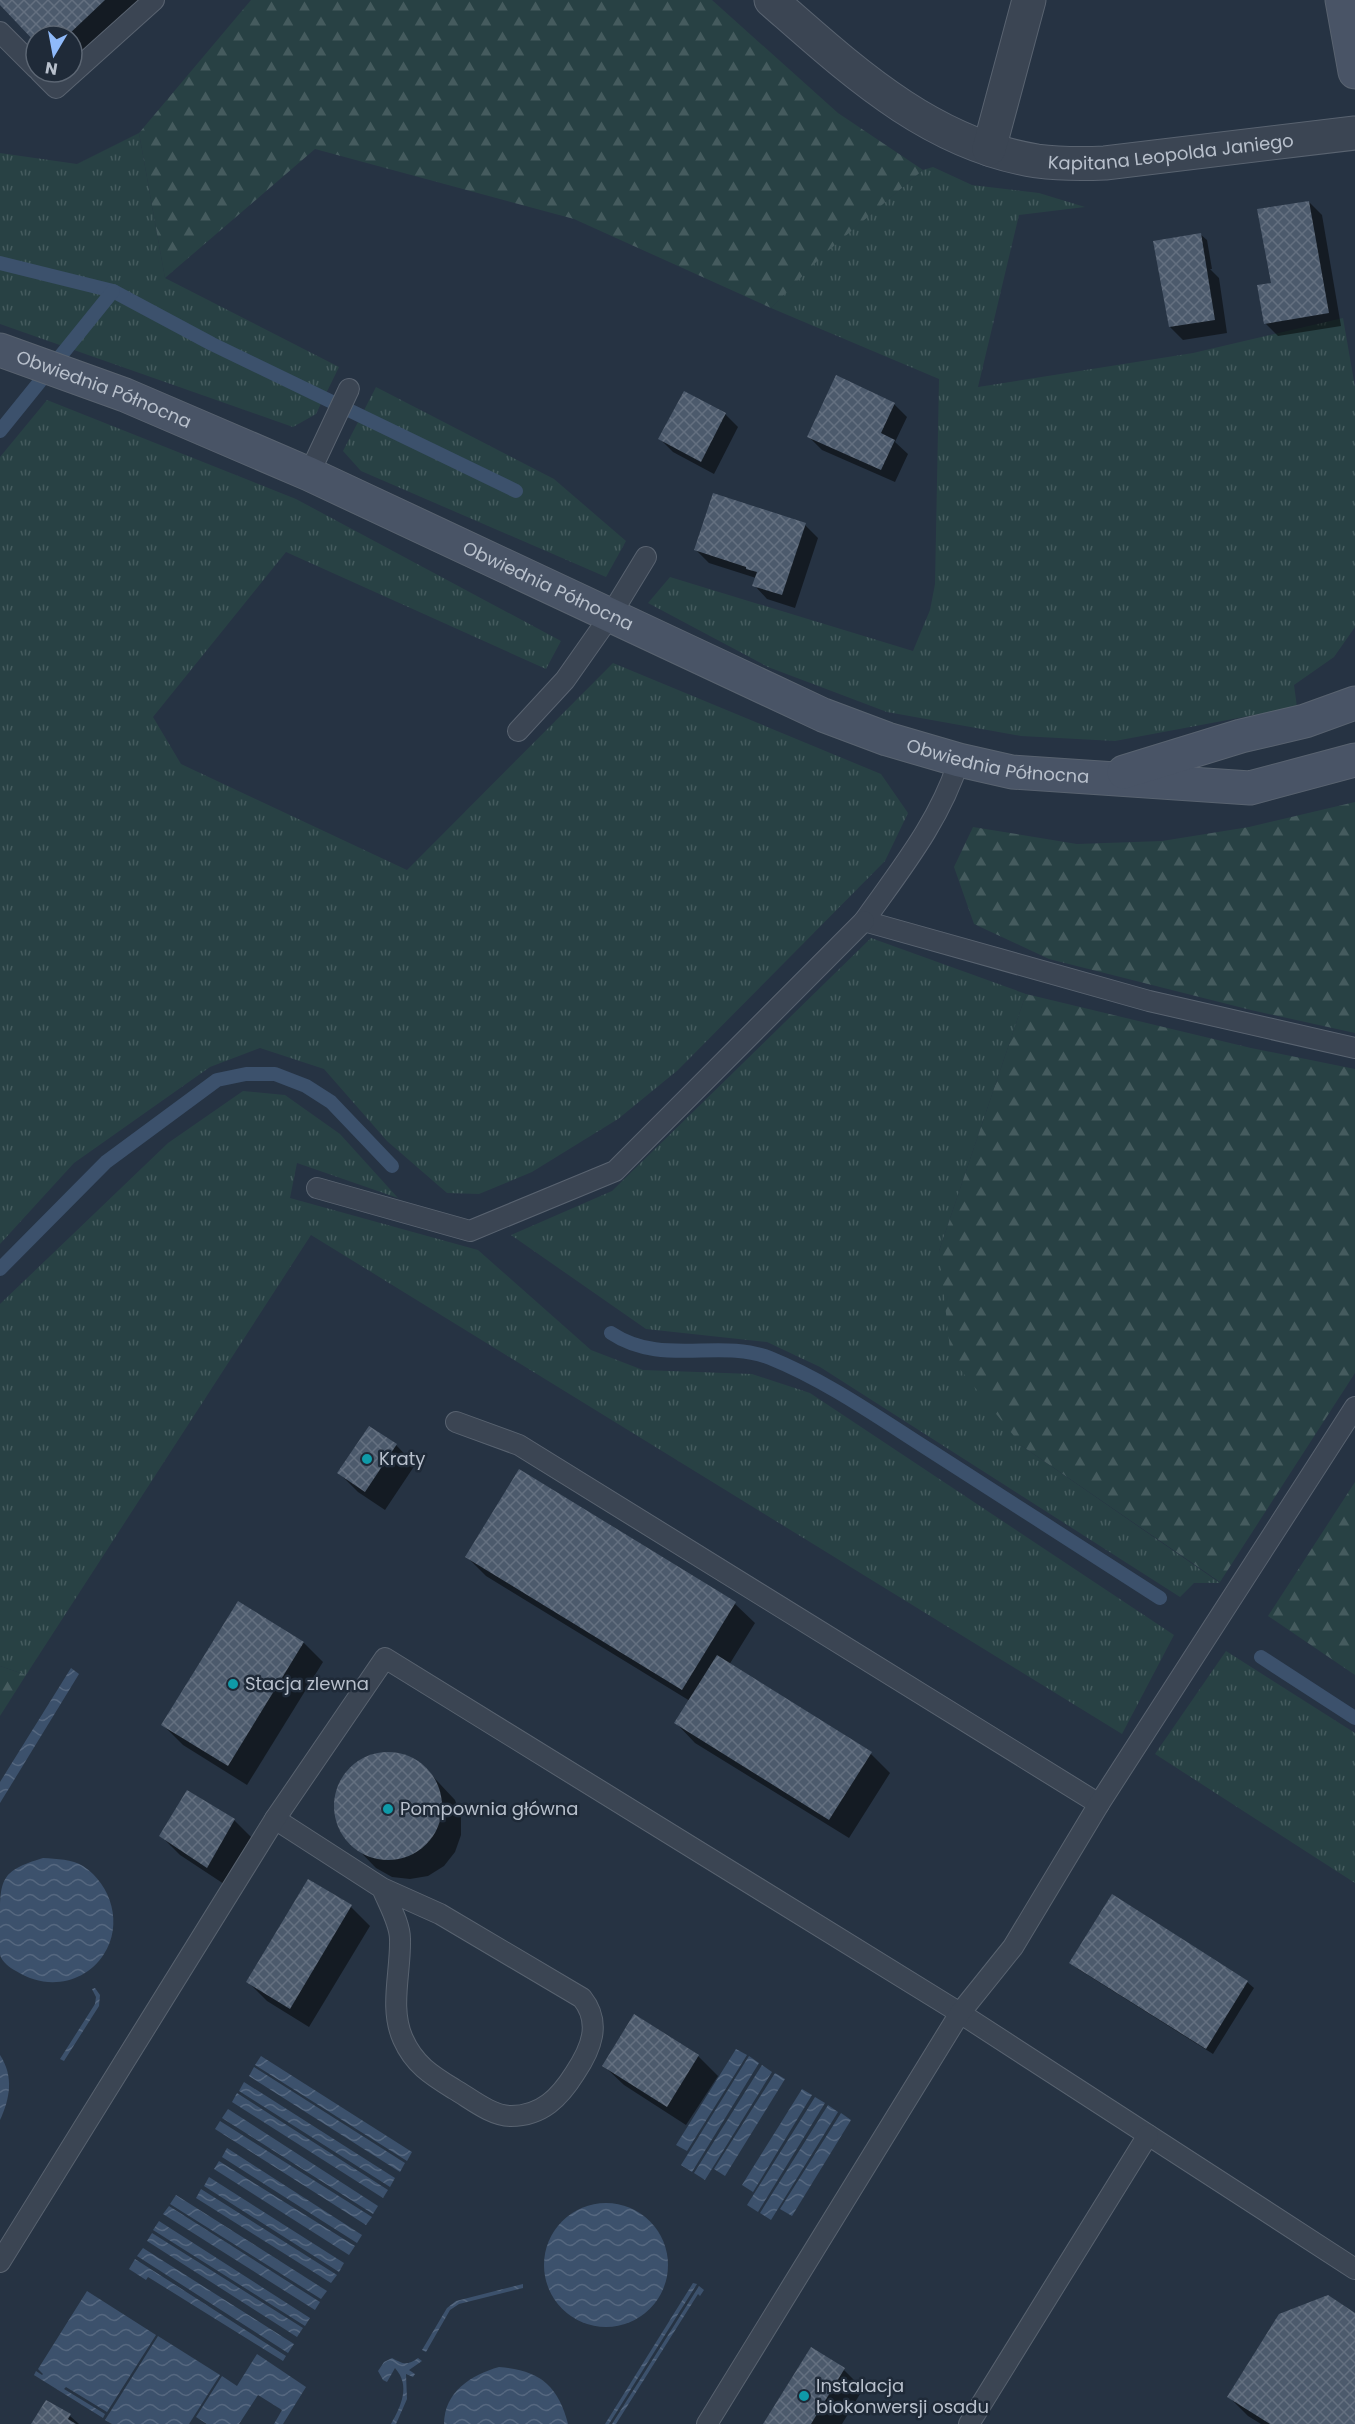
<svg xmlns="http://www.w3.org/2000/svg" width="1355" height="2424" font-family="Poppins,sans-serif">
	<defs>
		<pattern id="grass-tufts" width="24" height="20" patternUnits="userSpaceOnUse" patternTransform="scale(1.5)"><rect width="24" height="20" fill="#284144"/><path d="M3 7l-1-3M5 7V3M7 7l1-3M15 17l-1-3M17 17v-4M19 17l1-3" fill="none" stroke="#455b5e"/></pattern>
		<pattern id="forest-firs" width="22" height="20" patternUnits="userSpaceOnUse" patternTransform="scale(1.5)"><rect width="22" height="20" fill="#284144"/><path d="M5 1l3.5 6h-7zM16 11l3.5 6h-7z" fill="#455b5e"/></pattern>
		<pattern id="water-waves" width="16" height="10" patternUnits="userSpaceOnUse" patternTransform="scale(1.5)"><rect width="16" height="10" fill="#3c516c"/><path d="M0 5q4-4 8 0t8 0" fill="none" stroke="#566880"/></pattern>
		<pattern id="building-cross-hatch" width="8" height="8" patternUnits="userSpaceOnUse" patternTransform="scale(1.5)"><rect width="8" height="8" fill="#4c5a6c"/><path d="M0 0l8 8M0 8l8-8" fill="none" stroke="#647080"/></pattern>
	</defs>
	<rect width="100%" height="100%" fill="#263343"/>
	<g fill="url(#grass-tufts)">
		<polygon points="139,133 165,278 339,367 316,414 293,427 0,324 0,153 77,164"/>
		<polygon points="933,167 972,185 1039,193 1085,207 1019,215 978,387 1193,353 1343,318 1355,387 1355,627 1334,657 1294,685 1297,707 1115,741 1021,736 887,712 768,667 648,603 670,577 913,651 930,610 935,584 939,379 771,308 821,256 923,170"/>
		<polygon points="376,387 554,479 626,541 606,577 361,471 343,451"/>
		<polygon points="47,400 296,499 561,641 546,669 286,552 153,717 181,764 407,870 613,663 881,774 908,813 885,861 678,1070 618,1119 532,1172 479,1194 447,1193 387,1141 324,1069 260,1048 210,1067 74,1163 0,1244 0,457"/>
		<polygon points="871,938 1026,994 939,1251 1022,1446 1220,1583 1194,1583 1180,1597 820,1367 767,1342 646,1329 511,1235 612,1191"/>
		<polygon points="243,1091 285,1095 340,1134 398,1198 297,1163 290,1198 478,1250 591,1350 643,1370 752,1374 810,1393 1174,1635 1122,1734 311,1235 26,1675 0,1666 0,1304 168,1143"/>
		<polygon points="1226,1651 1355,1733 1355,1883 1155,1754"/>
	</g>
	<g fill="url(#forest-firs)">
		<polygon points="251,0 712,0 838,113 923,170 822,256 771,308 574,219 315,149 165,278 139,133"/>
		<polygon points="1355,802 1355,1033 1251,1010 1049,959 974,924 954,867 973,827 1077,844 1162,841 1249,827"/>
		<polygon points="1026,994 1251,1048 1355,1069 1355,1373 1220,1582 1022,1446 951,1358 939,1251"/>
		<polygon points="1355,1482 1355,1675 1268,1616"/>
		<polygon points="0,1666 26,1675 0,1716"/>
	</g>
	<g fill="url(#water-waves)">
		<polygon points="71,1668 79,1674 0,1803 0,1782"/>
		<path d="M 43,1858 C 57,1859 72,1859 83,1866 C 112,1885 123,1925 104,1954 C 84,1985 45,1990 16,1971 C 10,1968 2,1962 0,1955 C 0,1946 0,1933 0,1923 C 0,1879 0,1871 43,1858 Z"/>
		<polygon points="95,1988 100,1995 99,2006 64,2061 60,2059 95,2004 96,1997 92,1989"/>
		<polygon points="736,2049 747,2055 687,2151 676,2145"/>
		<path d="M 0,2055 C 14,2077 10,2098 0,2120 Z"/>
		<polygon points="261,2056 412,2152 407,2161 255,2065"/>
		<polygon points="749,2056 759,2063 692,2172 681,2165"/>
		<polygon points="762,2065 772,2072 705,2180 694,2173"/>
		<polygon points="254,2067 405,2163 400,2172 249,2076"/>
		<polygon points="775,2073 785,2079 725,2176 714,2169"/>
		<polygon points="244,2082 395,2178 390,2187 239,2091"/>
		<polygon points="802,2089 812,2095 753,2192 742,2185"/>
		<polygon points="237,2093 388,2190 383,2198 232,2102"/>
		<polygon points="815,2097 825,2103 758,2212 747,2205"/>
		<polygon points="828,2105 838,2112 771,2220 760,2213"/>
		<polygon points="228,2109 378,2206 373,2214 222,2118"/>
		<polygon points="841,2113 851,2120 792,2216 780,2209"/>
		<polygon points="220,2121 372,2217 366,2225 215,2129"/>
		<polygon points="227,2148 362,2235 357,2243 222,2157"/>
		<polygon points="219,2161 355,2246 349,2255 214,2169"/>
		<polygon points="209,2177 344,2263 339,2272 204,2186"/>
		<polygon points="201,2189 337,2275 331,2283 196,2198"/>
		<polygon points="176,2195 327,2291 321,2299 170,2204"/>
		<circle cx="606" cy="2265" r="62"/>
		<polygon points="169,2206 320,2302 315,2310 163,2214"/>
		<polygon points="159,2221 310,2318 305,2326 153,2230"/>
		<polygon points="152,2233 303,2328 297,2337 147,2241"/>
		<polygon points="143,2248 294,2344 288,2353 137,2256"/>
		<polygon points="135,2259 286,2356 283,2361 148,2277 146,2280 129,2269"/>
		<polygon points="693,2283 697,2284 609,2424 605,2424"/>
		<polygon points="523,2284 523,2288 459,2304 450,2310 426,2352 422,2350 447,2308 456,2301"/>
		<polygon points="699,2286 704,2290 700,2296 698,2294 616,2424 612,2424"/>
		<polygon points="87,2291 156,2335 107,2412 66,2387 64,2389 105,2414 103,2418 34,2375 36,2371 42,2375 43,2374 38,2369"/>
		<polygon points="158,2336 220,2375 189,2424 112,2424 105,2420"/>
		<polygon points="257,2354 306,2387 283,2424 274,2424 282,2410 258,2395 239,2424 207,2424 196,2417 222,2376 237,2386"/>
		<path d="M 392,2358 C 403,2364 407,2366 418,2358 L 422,2361 L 409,2370 L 415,2374 L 413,2377 L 406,2374 L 407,2399 L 396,2424 L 391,2424 C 401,2406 411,2386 395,2368 L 387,2382 L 383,2380 L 378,2371 L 384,2362 Z"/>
		<path d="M 499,2367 C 539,2370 558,2385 568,2424 L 444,2424 C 444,2392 471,2375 499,2367 Z"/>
	</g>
	<g fill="#0007">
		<polygon points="0,0 145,0 72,69 72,36 36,36 36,40"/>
		<polygon points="1309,202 1322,215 1341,326 1278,336 1265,323 1272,284"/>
		<polygon points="1200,234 1207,240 1212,269 1210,269 1219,278 1227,333 1183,340 1170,327"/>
		<polygon points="685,393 725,414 738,427 714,474 673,452 660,439"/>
		<polygon points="894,404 907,417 895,442 908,454 895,482 822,450 809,437"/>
		<polygon points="805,525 818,538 795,608 767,599 754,585 756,578 709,563 696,550"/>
		<polygon points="396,1445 415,1465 385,1510 358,1492 339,1473"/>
		<polygon points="520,1471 735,1604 755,1623 729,1665 871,1754 890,1773 849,1838 695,1743 676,1723 690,1701 486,1576 467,1557"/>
		<polygon points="239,1603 304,1643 323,1662 247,1785 183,1745 163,1725"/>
		<polygon points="392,1753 408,1757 423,1766 455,1800 461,1817 461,1835 455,1852 444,1866 428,1876 410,1879 392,1877 376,1868 344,1835 337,1820 335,1803 339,1787 347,1772 360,1761 375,1755"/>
		<polygon points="234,1820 253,1839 227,1886 180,1855 161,1836"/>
		<polygon points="351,1907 370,1926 309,2027 267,2001 248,1982"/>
		<polygon points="1071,1963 1247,1982 1254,1988 1213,2054 1078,1969"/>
		<polygon points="635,2017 698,2056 718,2076 686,2125 624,2085 604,2066"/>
		<polygon points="1355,2315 1355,2424 1261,2424 1248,2416 1228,2396"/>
		<polygon points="844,2370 863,2389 842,2424 764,2424"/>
		<polygon points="47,2402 70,2416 79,2424 33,2424"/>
	</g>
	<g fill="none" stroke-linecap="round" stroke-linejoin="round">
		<g stroke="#3c516c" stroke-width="14">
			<polyline points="0,263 113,291 212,344 516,491"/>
			<polyline points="0,431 113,291"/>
			<polyline points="0,1269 106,1162 217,1080 246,1074 275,1074 306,1086 331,1102 392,1166"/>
			<path d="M 611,1333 C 662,1367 719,1338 770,1358 C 827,1381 879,1418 931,1451 C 1007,1500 1084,1549 1160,1598"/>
			<polyline points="1261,1657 1355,1718"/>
		</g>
	</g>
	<g fill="url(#building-cross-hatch)">
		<polygon points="0,0 105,0 67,36 36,36 36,43 0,5"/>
		<polygon points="1309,201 1329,313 1264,324 1257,285 1271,283 1257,209"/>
		<polygon points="1201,233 1215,320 1169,327 1153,241"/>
		<polygon points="836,375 895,403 881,433 895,440 881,470 807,437"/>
		<polygon points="684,391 726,413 701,462 658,439"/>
		<polygon points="713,493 806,523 782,595 752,586 757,572 746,569 746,567 694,550"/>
		<polygon points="369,1426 397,1444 365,1492 337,1473"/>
		<polygon points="519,1469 736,1602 682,1690 465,1557"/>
		<polygon points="238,1601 304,1642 228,1766 161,1725"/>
		<polygon points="717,1655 872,1752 829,1820 674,1723"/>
		<circle cx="388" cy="1806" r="54"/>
		<polygon points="187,1790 235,1819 207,1868 159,1836"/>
		<polygon points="308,1879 352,1905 290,2009 246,1982"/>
		<polygon points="1112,1894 1248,1981 1206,2049 1069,1963"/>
		<polygon points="634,2014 699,2055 667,2107 602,2066"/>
		<polygon points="1328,2295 1355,2313 1355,2424 1270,2424 1227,2397 1279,2314"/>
		<polygon points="811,2347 845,2368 811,2424 763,2424"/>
		<polygon points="46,2400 71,2414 68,2419 76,2424 31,2424"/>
	</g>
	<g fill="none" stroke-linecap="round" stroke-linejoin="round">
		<g stroke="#596370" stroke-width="22">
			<g id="service">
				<polyline points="0,32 36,68"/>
				<polyline points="40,72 56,88 154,0"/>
				<polyline points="309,474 349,389"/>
				<polyline points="518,731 565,680 610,616 646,557"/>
				<path d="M 959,760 C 940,821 900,870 864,921 L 1149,1001 L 1355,1048"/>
				<polyline points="317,1188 470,1231 615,1171 864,921"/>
				<polyline points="456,1422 519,1445 1099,1804"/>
				<path d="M 275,1819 L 382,1888 L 440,1914 L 582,1998 C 602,2023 591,2049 575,2073 C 560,2097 542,2116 511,2116 C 491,2116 470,2098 454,2089 C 431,2075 414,2064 403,2039 C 389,2008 401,1972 400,1939 C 400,1923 388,1903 382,1888"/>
				<polyline points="0,2262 275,1819 385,1658 960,2013 1355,2269"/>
				<polyline points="707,2424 960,2013 1013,1947 1099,1804 1355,1407"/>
				<polyline points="969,2424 1148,2135"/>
			</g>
		</g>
		<g stroke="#596370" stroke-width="35">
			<g id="minor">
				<path id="s1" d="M 771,0 C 850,69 929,144 1037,161 C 1060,164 1082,164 1105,163 L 1355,133"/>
				<polyline points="989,149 1029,0"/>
			</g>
		</g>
		<g stroke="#596370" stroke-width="35">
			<g id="secondary">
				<polyline points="1342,0 1355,72"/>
				<path id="s2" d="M 0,350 L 125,395 L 309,474 L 823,715 L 887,739 L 959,760 L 1012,772 L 1250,788 L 1355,760"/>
				<polyline points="1124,772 1241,736 1305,721 1355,703"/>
			</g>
		</g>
		<use href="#service" stroke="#3b4553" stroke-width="20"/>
		<use href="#minor" stroke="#3b4553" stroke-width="33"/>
		<use href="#secondary" stroke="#495466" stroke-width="33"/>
	</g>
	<g fill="#0f9aa8" stroke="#1f2a38" stroke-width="2">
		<circle cx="367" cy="1459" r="6"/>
		<circle cx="233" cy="1684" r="6"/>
		<circle cx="388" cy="1809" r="6"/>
		<circle cx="804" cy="2396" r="6"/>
	</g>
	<g text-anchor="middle" stroke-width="5" stroke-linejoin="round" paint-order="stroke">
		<g font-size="18" fill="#b8c0cc" stroke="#1f2a38">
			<text dy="6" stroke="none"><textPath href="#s1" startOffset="450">Kapitana Leopolda Janiego</textPath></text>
			<text dy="6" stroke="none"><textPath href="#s2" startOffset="111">Obwiednia Północna</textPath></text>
			<text dy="6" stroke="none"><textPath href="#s2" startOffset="597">Obwiednia Północna</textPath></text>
			<text dy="6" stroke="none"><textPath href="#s2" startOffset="1083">Obwiednia Północna</textPath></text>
		</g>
		<g font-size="18" fill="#b8c0cc" stroke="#1f2a38" text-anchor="start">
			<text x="379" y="1465">Kraty</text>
			<text x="245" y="1690">Stacja zlewna</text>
			<text x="400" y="1815">Pompownia główna</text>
			<text x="816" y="2392">Instalacja<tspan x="816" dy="21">biokonwersji osadu</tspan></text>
		</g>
	</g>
	<g transform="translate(54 54) rotate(190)"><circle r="28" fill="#1f2a38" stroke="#5c6673" stroke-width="1.5"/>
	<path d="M0-4.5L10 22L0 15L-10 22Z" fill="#8fbafa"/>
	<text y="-9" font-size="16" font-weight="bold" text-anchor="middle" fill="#b8c0cc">N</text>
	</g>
</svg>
